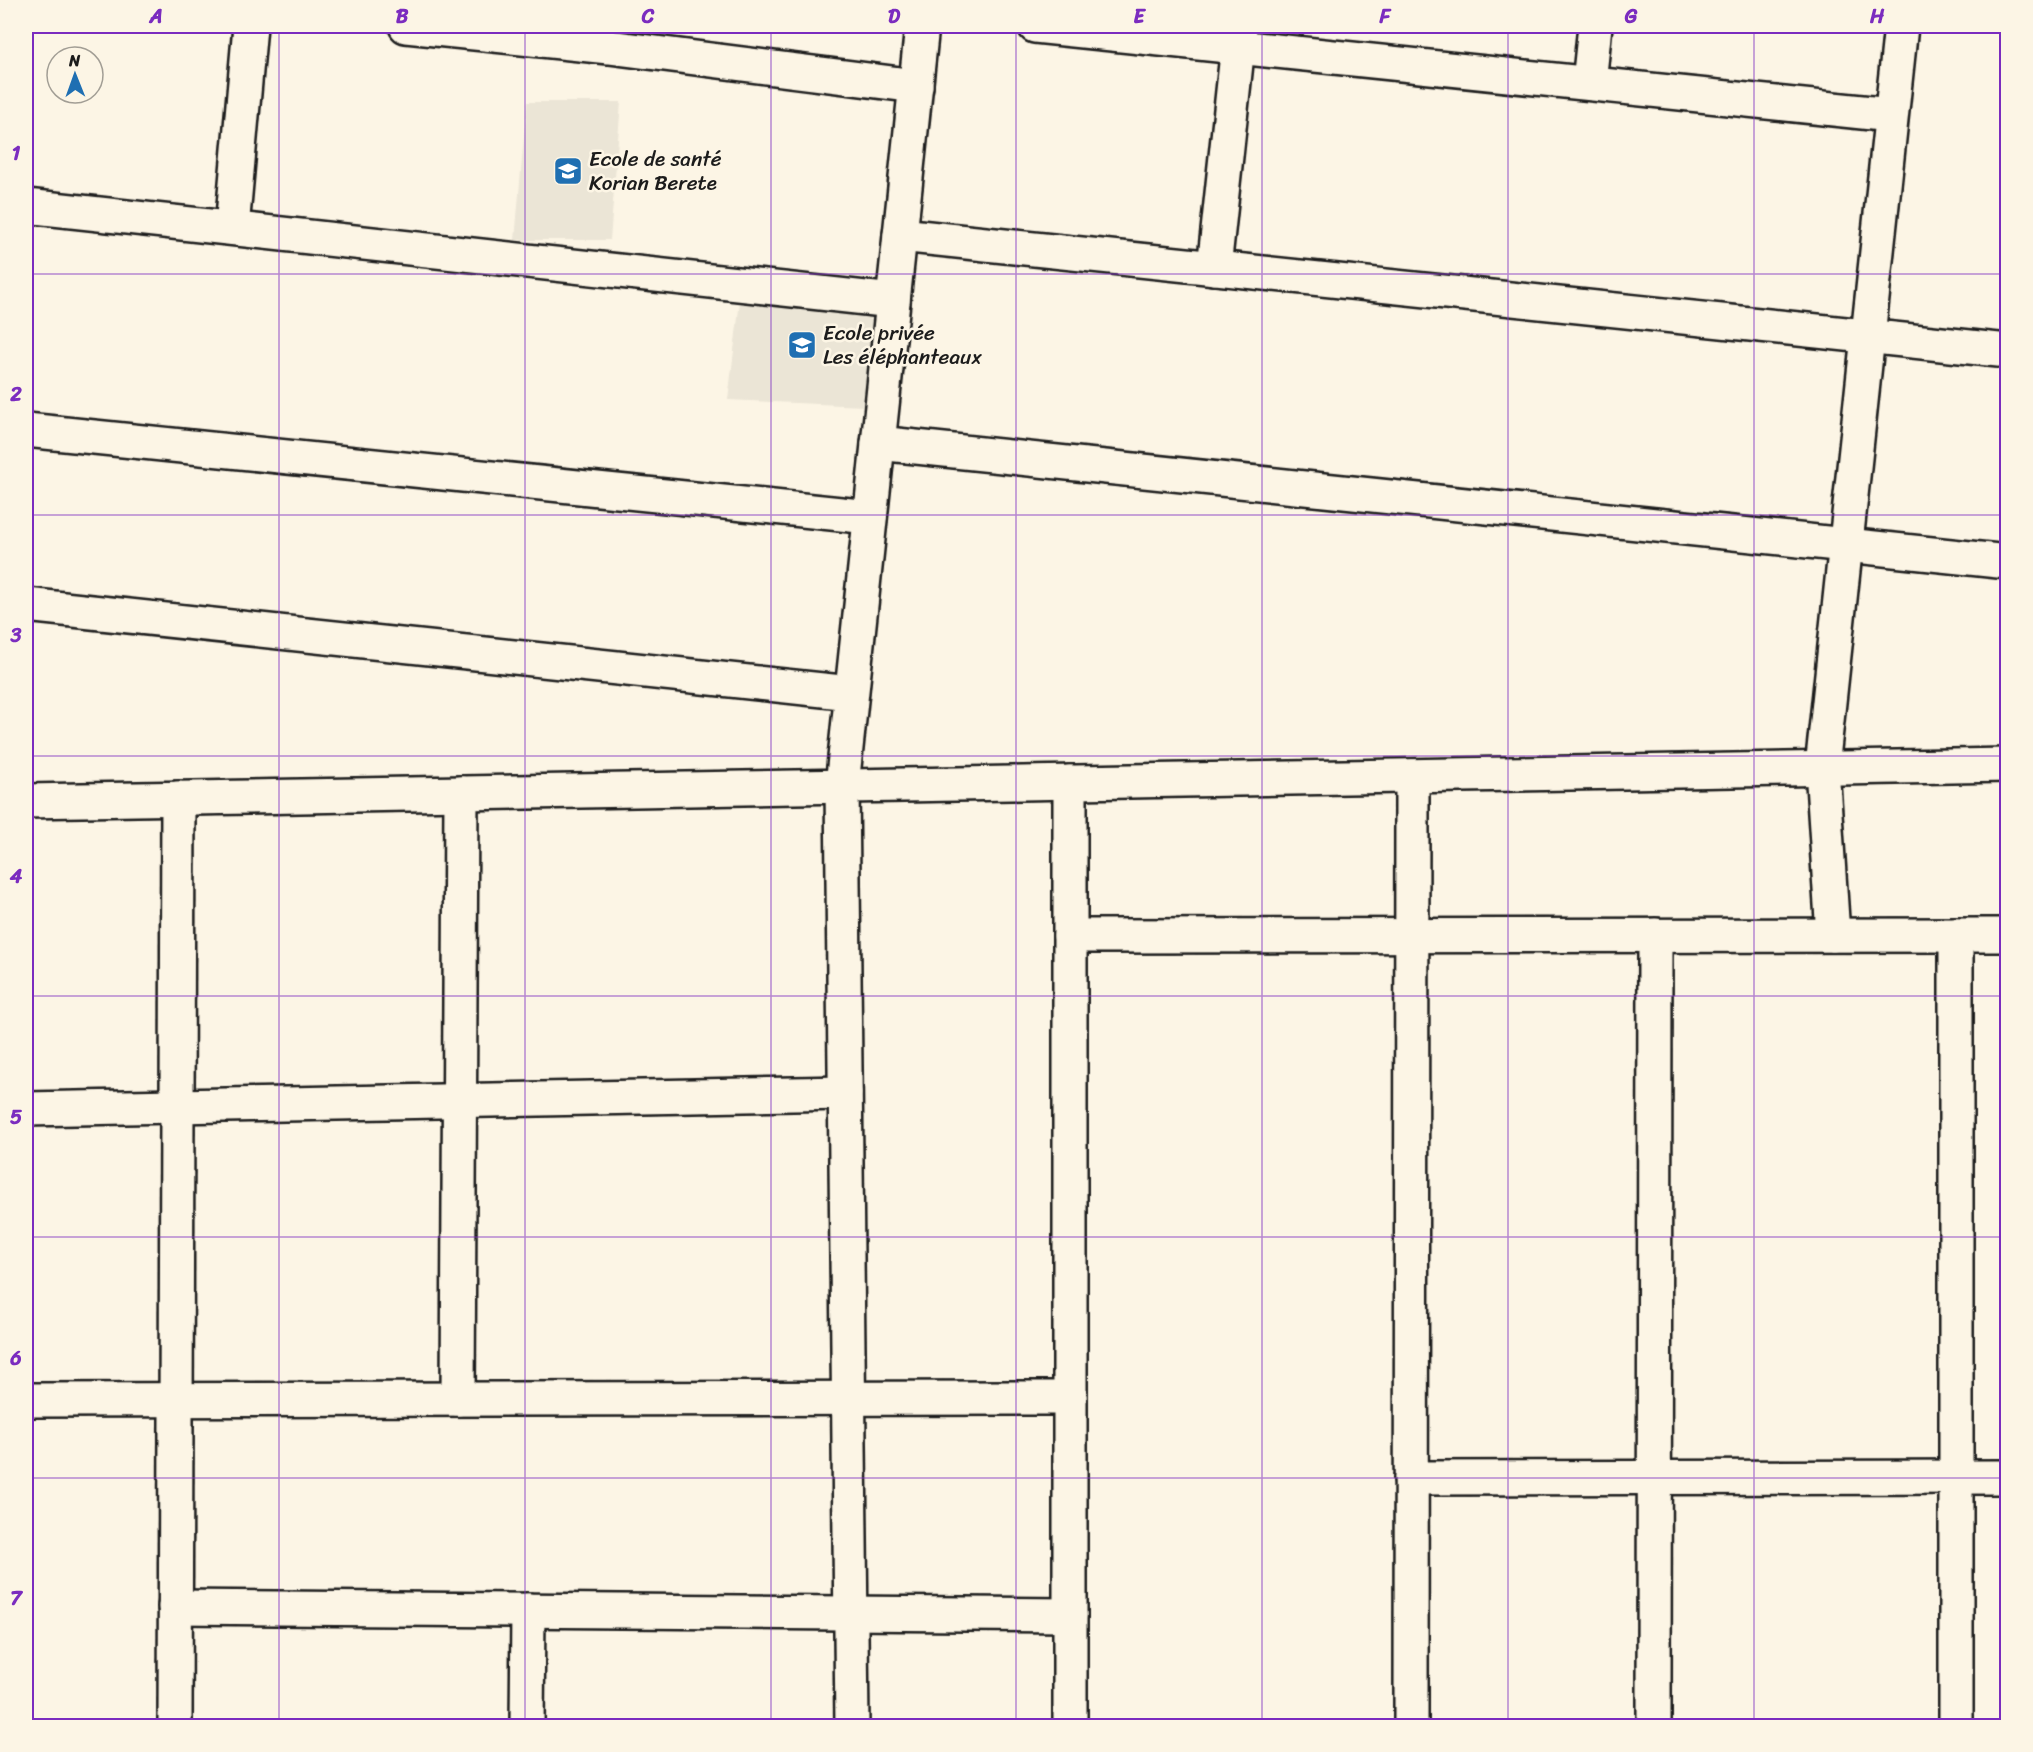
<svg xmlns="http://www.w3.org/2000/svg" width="2033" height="1752" font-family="Sriracha,sans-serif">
	<rect width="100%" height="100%" fill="#fcf5e5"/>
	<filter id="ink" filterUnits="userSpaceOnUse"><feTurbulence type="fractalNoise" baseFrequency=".0167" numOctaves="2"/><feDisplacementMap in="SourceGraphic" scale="12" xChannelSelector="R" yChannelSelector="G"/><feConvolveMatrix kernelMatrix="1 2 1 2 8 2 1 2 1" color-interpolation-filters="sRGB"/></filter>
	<g filter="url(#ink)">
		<g fill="#ebe5d6">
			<polygon points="527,102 621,102 610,240 515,240"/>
			<polygon points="742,284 875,290 864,406 728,400"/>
		</g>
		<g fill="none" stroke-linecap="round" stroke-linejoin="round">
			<g stroke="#1c1c1c" stroke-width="38">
				<g id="minor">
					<polyline points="406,26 609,47 916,86"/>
					<polyline points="1035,26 1891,115"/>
					<polyline points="1589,83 1595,26"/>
					<polyline points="26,206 893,301"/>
					<polyline points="232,228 250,26"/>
					<polyline points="900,235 2008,351"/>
					<polyline points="1214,268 1240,26"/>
					<polyline points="26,430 870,517"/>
					<polyline points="878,443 2008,562"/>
					<polyline points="26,605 851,693"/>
					<polyline points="26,801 2008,765"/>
					<polyline points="1833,935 1822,768 1901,26"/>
					<polyline points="1956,935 1956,1726"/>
					<polyline points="1070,936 2008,935"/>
					<polyline points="26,1109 845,1093"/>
					<polyline points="458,1399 461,793"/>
					<polyline points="26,1400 1070,1398"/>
					<polyline points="1411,1478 2008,1477"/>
					<polyline points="175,1607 1070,1615"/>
					<polyline points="175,1726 178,798"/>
					<polyline points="527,1726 528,1610"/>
					<polyline points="852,1726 842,786 922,26"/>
					<polyline points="1070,1726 1070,782"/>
					<polyline points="1411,1726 1412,776"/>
					<polyline points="1654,1726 1655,935"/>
				</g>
			</g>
			<use href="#minor" stroke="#fcf5e5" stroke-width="33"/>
		</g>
	</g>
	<path fill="none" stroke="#7b2cbf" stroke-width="1.5" stroke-opacity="0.55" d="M 279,26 L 279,1726M 525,26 L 525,1726M 771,26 L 771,1726M 1016,26 L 1016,1726M 1262,26 L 1262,1726M 1508,26 L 1508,1726M 1754,26 L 1754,1726M 26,274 L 2008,274M 26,515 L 2008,515M 26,756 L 2008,756M 26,996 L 2008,996M 26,1237 L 2008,1237M 26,1478 L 2008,1478"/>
	<defs>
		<g id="school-square" transform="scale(1.5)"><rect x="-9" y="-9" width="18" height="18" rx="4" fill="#1f6fb2" stroke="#fcf5e5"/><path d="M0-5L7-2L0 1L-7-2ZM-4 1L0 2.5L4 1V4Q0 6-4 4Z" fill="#fff"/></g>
	</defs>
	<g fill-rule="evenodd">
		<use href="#school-square" x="568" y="171"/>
		<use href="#school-square" x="802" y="345"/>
	</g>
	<g text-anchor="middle" stroke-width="5" stroke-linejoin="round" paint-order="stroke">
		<g font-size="21" fill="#1c1c1c" stroke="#fcf5e5" text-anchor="start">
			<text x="589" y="166">Ecole de santé<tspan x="589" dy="24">Korian Berete</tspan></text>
			<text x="823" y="340">Ecole privée<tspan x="823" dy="24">Les éléphanteaux</tspan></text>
		</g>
	</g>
	<rect width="2033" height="1752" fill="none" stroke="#fcf5e5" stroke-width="66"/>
	<g transform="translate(75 75) rotate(359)"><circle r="28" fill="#fcf5e5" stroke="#a29e95" stroke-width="1.5"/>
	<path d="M0-4.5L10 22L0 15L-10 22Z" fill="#1f6fb2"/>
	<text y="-9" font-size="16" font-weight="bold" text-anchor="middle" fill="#1c1c1c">N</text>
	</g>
	<rect x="33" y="33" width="1967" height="1686" fill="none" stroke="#7b2cbf" stroke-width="2"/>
	<g font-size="20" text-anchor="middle" font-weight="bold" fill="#7b2cbf">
		<text x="156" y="23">A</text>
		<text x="402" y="23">B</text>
		<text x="648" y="23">C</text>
		<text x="894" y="23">D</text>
		<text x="1139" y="23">E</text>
		<text x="1385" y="23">F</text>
		<text x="1631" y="23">G</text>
		<text x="1877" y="23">H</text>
		<text x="16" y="160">1</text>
		<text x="16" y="401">2</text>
		<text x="16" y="642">3</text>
		<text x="16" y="883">4</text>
		<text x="16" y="1124">5</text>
		<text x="16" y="1365">6</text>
		<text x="16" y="1605">7</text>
	</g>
</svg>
